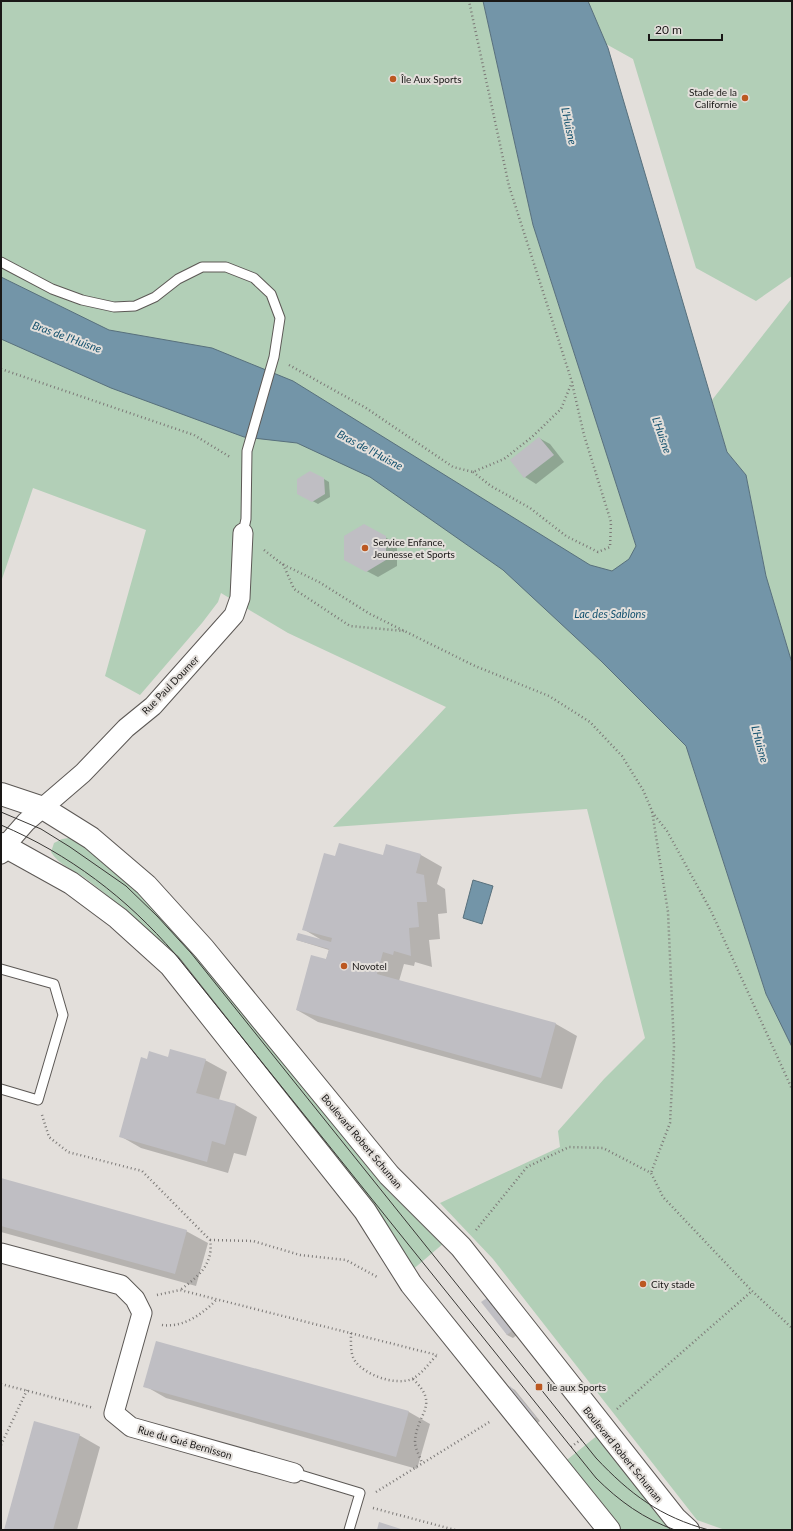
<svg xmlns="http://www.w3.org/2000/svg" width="793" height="1531" font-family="Lato,sans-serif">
	<rect width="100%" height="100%" fill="#e3dfdb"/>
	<g fill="#b2cfb7">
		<polygon points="1,1 483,1 533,225 636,546 686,746 766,994 792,1047 792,1530 725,1530 697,1520 493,1259 440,1203 560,1147 558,1131 604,1079 645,1038 587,809 333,827 446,707 288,633 221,593 218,602 202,623 140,695 105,676 146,530 33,488 1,582"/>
		<polygon points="588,1 792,1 792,276 756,301 696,268 633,59 606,44"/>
		<polygon points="792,298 792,663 766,576 746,475 727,452 712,400"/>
		<path d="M 69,838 L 89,848 L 163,911 L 390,1193 L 444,1243 L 411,1271 L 153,936 C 131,915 109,896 85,878 C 73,870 58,864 51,852 L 54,843 L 62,839 Z"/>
		<polygon points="598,1435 680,1530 620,1530 563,1463"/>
	</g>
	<g fill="#7395a8" stroke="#58707c">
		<polygon points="483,1 588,1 608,48 727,452 746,475 766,576 792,663 792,1047 766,994 686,746 601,661 503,570 370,477 297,443 244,437 111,388 1,339 1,277 109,330 212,348 293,381 590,565 612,571 629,559 636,546 533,225"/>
		<polygon points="473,880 493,886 482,924 463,918"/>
	</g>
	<g fill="#0003">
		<polygon points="539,438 550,444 564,462 536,484 525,477"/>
		<polygon points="324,479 329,482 330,497 318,504 298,493"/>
		<polygon points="364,525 397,544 397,566 378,577 357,566"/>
		<polygon points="387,845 421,855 442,867 437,884 445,889 447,913 438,914 440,939 429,940 432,967 415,962 414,966 404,964 399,981 556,1024 577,1036 562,1089 318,1022 297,1010 326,960 329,950 297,940 320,939 303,929 336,857 384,857"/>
		<polygon points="169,1058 205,1060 227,1072 219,1100 236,1105 257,1117 246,1156 234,1153 228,1173 141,1148 120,1136 148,1060"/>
		<polygon points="1,1179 186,1231 208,1243 196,1286 1,1232"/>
		<polygon points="487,1299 492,1302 518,1334 513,1338 507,1335"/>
		<polygon points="145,1386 409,1412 430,1424 417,1469 166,1398"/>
		<polygon points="510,1387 515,1390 540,1421 536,1424"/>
		<polygon points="79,1435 100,1447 77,1530 5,1530"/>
	</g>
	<g fill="#bfbec3">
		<polygon points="539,437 554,455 524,478 510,460"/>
		<polygon points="310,471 324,478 325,494 312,502 297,494 297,479"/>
		<polygon points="364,524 386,536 386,560 366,572 344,560 344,536"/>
		<polygon points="339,843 383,855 386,844 421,854 416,873 424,875 427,902 417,902 419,927 409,928 411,956 394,951 393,955 383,952 377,974 556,1023 541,1078 296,1010 311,955 326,959 329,949 296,940 298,933 331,942 332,938 302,930 324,853 335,856"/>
		<polygon points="170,1049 206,1059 196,1093 236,1104 225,1145 212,1141 207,1162 119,1137 141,1057 147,1059 149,1051 168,1057"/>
		<polygon points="1,1178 187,1230 175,1274 1,1226"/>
		<polygon points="487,1298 513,1330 507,1335 481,1302"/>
		<polygon points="156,1341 409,1411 396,1457 143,1387"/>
		<polygon points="510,1386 536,1417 530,1422 504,1391"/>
		<polygon points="34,1421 80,1434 53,1530 4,1530"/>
		<polygon points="379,1522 404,1530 377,1530"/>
	</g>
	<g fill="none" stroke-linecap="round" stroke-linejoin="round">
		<g stroke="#5c5855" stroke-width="11">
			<g id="service">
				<polyline points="1,262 52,289 82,300 114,307 135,306 155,297 178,279 202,267 226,267 254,278 271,294 280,318 274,357 247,451 246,519 243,533"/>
				<polyline points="1,969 54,984 63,1015 38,1100 1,1089"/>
				<polyline points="294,1473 360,1493 349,1530"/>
			</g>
		</g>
		<g stroke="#5c5855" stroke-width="21">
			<g id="minor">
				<polyline points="1,854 5,846 26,822 83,773 126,728 153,706 234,615 240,598 243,533"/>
				<polyline points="1,1253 121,1285 135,1299 142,1313 114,1413 131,1427 294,1473"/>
			</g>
		</g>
		<g stroke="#5c5855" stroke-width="24">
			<g id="tertiary">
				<polyline points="1,794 43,808 91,838 146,885 204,949 389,1175 461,1247 675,1518 688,1530"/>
				<polyline points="1,844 71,883 118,918 170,965 365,1211 411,1284 609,1530"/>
			</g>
		</g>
		<g stroke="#7c7977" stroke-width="2.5" stroke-dasharray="1 3" stroke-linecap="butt">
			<polyline points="289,365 366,408 453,467 473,472 504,459 532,437 561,409 572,382 509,186 469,1"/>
			<polyline points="1,369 194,435 230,457"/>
			<polyline points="473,472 491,486 530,508 566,536 598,552 610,547 611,522 584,435 572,383"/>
			<polyline points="264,550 282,564 319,582 370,614 475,666 549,696 590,722 622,756 643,790 652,811 668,912 674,1047 670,1123 651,1173"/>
			<polyline points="283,564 294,589 350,626 404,631"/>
			<polyline points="652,812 667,831 711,911 792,1089"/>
			<path d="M 42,1115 L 49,1137 L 68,1152 L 142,1171 L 210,1240 C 214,1264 198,1277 180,1290"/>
			<polyline points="476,1230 527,1167 569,1147 603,1148 651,1173 663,1197 752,1291 792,1328"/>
			<polyline points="210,1240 253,1241 300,1255 346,1260 379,1278"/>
			<polyline points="157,1295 180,1290 437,1355"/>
			<path d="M 162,1325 C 183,1328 203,1314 217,1299"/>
			<path d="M 351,1333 C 351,1342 350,1354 355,1361 C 365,1375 395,1386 412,1379 C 421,1375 430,1362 437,1355"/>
			<path d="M 413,1379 C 441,1406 416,1413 415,1442 C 415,1448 420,1457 422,1463"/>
			<polyline points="1,1384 94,1408"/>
			<polyline points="617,1409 752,1291"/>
			<polyline points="1,1445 27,1390"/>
			<polyline points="571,1447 583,1438"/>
			<polyline points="376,1492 491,1421"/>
			<polyline points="373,1508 455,1530"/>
		</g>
		<use href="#service" stroke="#fff" stroke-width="9"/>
		<use href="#minor" stroke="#fff" stroke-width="19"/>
		<use href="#tertiary" stroke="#fff" stroke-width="22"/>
		<g stroke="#3a3836" stroke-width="1">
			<path d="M 1,812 L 41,829 L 70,847 L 126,886 L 157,916 L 191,953 L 596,1458 C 630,1494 660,1517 709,1530"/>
			<path d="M 1,825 C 69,854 127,898 175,954 L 596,1478 C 619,1501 644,1519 675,1530"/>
		</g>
	</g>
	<g fill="#bc5821" stroke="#e3dfdb" stroke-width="1.5">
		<circle cx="393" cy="79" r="4"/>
		<circle cx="745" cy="98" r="4"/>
		<circle cx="365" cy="548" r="4"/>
		<circle cx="344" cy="966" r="4"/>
		<circle cx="643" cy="1284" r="4"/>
		<rect x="535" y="1383" width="8" height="8" rx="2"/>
	</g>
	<g text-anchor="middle" stroke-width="4" stroke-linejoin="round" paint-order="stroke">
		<g font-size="10" fill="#1a1817" stroke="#e3dfdb" text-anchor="start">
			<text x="401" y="83">Île Aux Sports</text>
			<text x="737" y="96" text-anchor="end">Stade de la<tspan x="737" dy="12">Californie</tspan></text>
			<text x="373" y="546">Service Enfance,<tspan x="373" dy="12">Jeunesse et Sports</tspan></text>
			<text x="352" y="970">Novotel</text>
			<text x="651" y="1288">City stade</text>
			<text x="547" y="1391">Île aux Sports</text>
		</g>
		<g font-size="10" fill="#1a1817" stroke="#e3dfdb">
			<text transform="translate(170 685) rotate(-46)" y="4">Rue Paul Doumer</text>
			<text transform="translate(362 1141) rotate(50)" y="4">Boulevard Robert Schuman</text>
			<text transform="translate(185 1442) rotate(16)" y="4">Rue du Gué Bernisson</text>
			<text transform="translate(623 1454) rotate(51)" y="4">Boulevard Robert Schuman</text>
		</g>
		<g font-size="11" font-style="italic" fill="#13516e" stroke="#e3dfdb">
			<text transform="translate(569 126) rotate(78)" y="4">L'Huisne</text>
			<text transform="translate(67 337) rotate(20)" y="4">Bras de l'Huisne</text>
			<text transform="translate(662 435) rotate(71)" y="4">L'Huisne</text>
			<text transform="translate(370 450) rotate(28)" y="4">Bras de l'Huisne</text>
			<text x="610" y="618">Lac des Sablons</text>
			<text transform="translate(760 744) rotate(75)" y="4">L'Huisne</text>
		</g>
	</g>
	<rect width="793" height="1531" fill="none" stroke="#1a1817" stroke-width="4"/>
	<path d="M649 34v6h73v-6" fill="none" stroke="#1a1817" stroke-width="2"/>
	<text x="655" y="34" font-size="12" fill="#1a1817" stroke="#e3dfdb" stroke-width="3" paint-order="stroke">20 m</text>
</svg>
